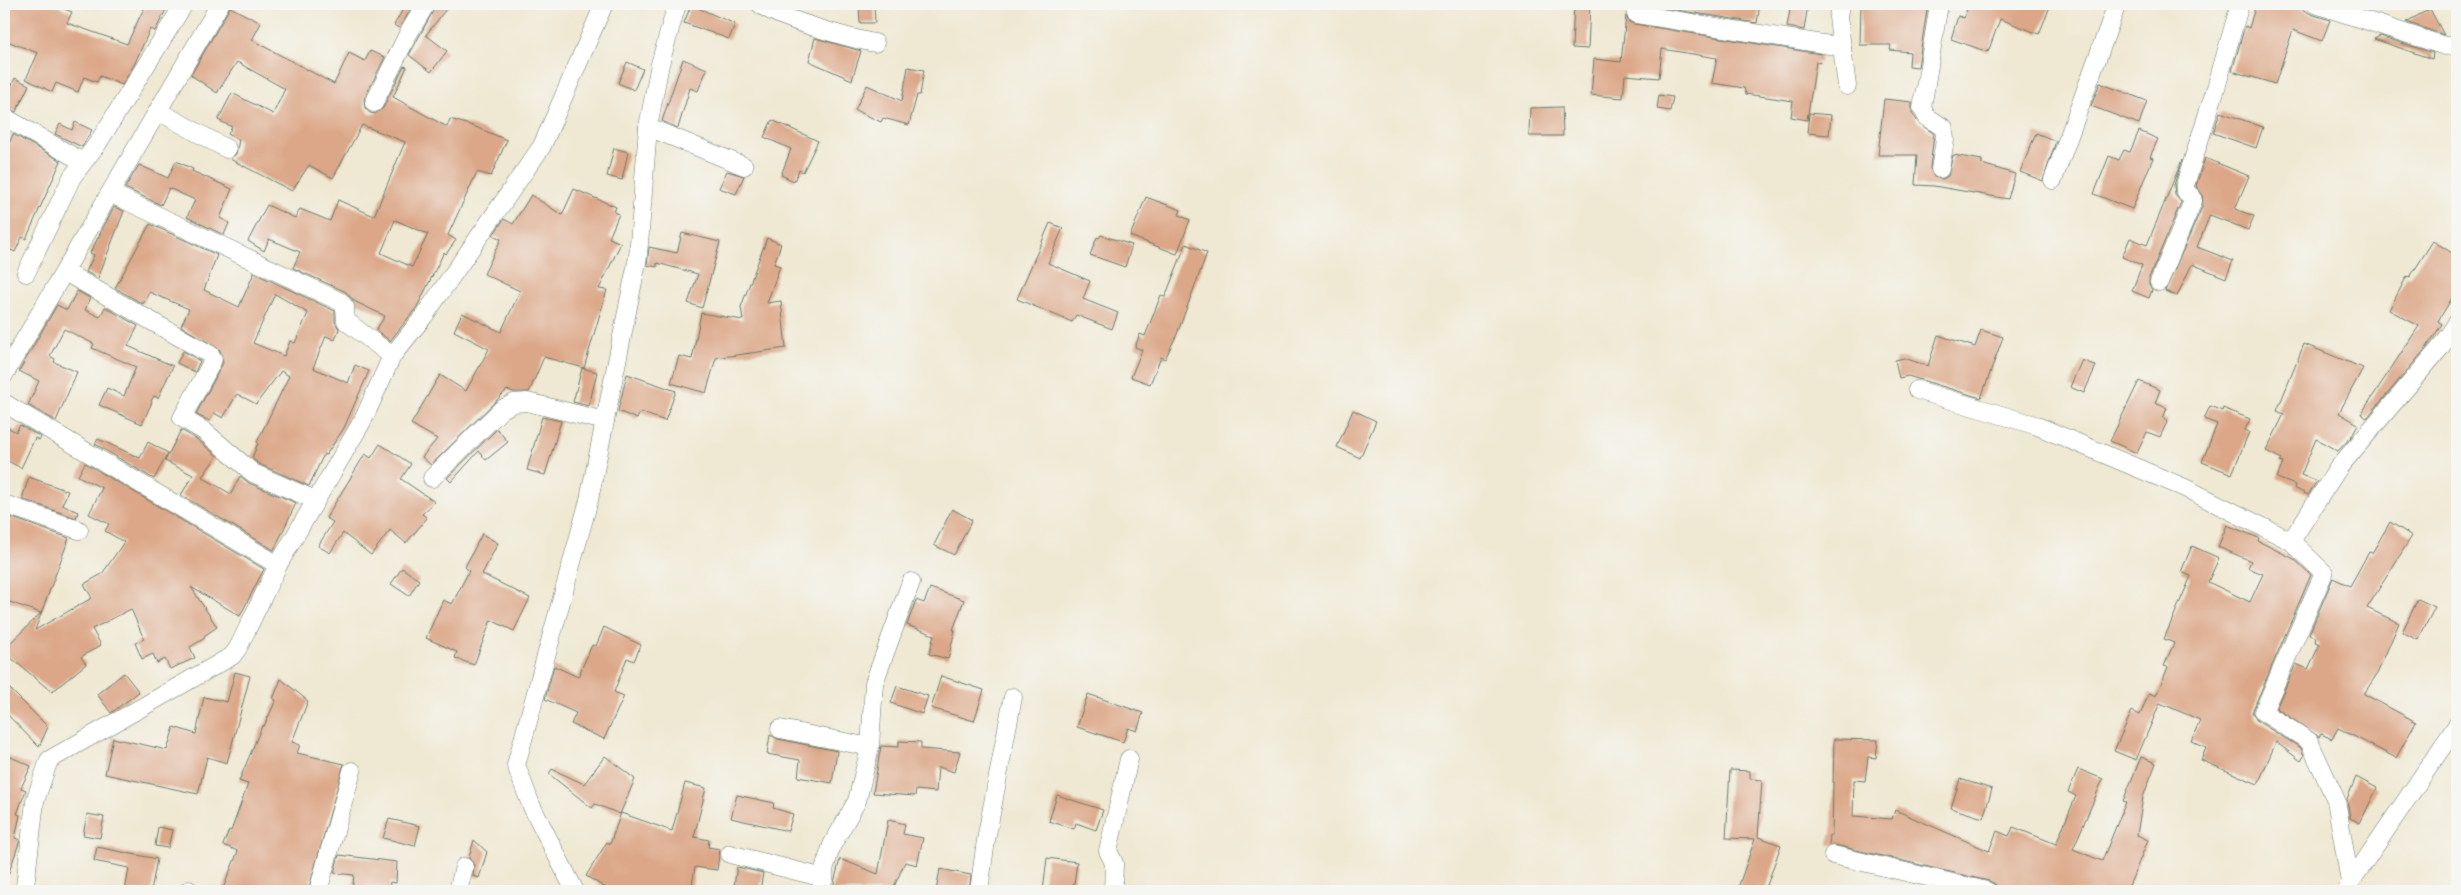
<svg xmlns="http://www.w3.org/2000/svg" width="2461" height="895" font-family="'Comic Neue',sans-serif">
	<rect width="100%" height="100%" fill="#f6f6f2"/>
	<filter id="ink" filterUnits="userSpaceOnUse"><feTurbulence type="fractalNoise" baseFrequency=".02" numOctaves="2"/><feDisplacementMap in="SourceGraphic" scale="10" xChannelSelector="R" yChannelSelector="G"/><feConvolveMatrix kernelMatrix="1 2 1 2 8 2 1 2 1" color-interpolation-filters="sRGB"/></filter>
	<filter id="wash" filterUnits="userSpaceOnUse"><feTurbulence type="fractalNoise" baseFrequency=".0096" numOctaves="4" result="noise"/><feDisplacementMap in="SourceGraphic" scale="20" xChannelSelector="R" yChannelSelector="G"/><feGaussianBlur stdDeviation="1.12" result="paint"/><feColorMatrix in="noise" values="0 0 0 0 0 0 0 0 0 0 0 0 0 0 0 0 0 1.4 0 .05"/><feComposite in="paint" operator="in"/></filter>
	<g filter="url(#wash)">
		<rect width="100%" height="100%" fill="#efe8d2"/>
		<g id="blocks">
			<g fill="#dca788" fill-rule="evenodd">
				<polygon points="4,4 52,4 72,12 67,23 127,44 146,4 169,4 155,31 150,29 135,63 122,85 100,76 97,82 84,77 78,92 56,83 52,92 26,79 38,53 4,40"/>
				<polygon points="406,4 414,4 399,28 394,25"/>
				<polygon points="437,4 450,4 426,35 447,51 431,72 409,55"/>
				<polygon points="859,4 874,4 875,23 860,23"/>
				<polygon points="1574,4 1590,4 1588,49 1572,48"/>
				<polygon points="1639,4 1760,4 1757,23"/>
				<polygon points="1791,4 1808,4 1804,30 1787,27"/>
				<polygon points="1861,4 1876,6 1876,4 1928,4 1918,67 1909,66 1910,52 1890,50 1891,45 1860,45"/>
				<polygon points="1964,4 2051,4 2039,34 2000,19 1988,52 1951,39 1958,16 1964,18 1968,6"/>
				<polygon points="2256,4 2299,4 2298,7 2311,14 2330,20 2322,41 2293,30 2275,84 2232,71 2245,26 2249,28"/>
				<polygon points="691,5 735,24 729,39 684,23"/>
				<path d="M 230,7 L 261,23 L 252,40 L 334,84 L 349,53 L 365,61 L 370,51 L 385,57 L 364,99 L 365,108 L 370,113 L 375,114 L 383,108 L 404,66 L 407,67 L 393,97 L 447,127 L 450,119 L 473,126 L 507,140 L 491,176 L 477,172 L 448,235 L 456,240 L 446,254 L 444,252 L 417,307 L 390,341 L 376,330 L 385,316 L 354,301 L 346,292 L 293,268 L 300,252 L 269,239 L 264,251 L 248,241 L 267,205 L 295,218 L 300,209 L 330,221 L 338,200 L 374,216 L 405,142 L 362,125 L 333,178 L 309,165 L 292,191 L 230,159 L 236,154 L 239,140 L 228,134 L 232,127 L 218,120 L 232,93 L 273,114 L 285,89 L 237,62 L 217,93 L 191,75 ZM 395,220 L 428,234 L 412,267 L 381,253 Z"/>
				<polygon points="2430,9 2444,35 2406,22"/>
				<polygon points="1626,16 1629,22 1634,24 1821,54 1820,63 1816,62 1807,120 1791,117 1793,101 1746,94 1744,88 1712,83 1717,58 1662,49 1659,78 1625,75 1623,98 1591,95 1594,59 1621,62"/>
				<polygon points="2380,36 2433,53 2432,59 2374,39"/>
				<polygon points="815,38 861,51 852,80 809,61"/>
				<polygon points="683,59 707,69 698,91 690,88 678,128 662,121"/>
				<polygon points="627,62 643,69 634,90 618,83"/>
				<polygon points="908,67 924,70 920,95 917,95 909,125 883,118 881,122 855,110 867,85 902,101"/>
				<polygon points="15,78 29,85 16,112 4,106 4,102"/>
				<polygon points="2100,83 2147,101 2139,124 2091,106"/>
				<polygon points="1659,95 1673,97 1670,111 1657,109"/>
				<polygon points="1884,99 1912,102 1912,113 1918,122 1934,134 1930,168 1934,177 1943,179 1948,176 1953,155 1982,160 1982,164 2015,174 2008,199 1934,186 1915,185 1917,155 1878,155"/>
				<polygon points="1562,107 1563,136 1529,136 1530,108"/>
				<polygon points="2220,112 2263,127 2256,148 2213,133"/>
				<polygon points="1809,113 1831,115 1829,135 1807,133"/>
				<polygon points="772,120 818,141 803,172 799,170 794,181 781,175 791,149 764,137"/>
				<polygon points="75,122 92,130 82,147 55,134 60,124 72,130"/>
				<polygon points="2139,131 2158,139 2150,157 2153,158 2132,209 2094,194 2109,156 2119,160 2124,150 2130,152"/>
				<polygon points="2036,133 2056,141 2043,181 2020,172"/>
				<polygon points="13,134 61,161 26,239 22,237 15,252 4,247 4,156"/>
				<polygon points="614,148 628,152 622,180 607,176"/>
				<polygon points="2205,158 2249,176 2235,209 2254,216 2248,230 2210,215 2197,247 2233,261 2226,278 2192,264 2177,296 2165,291 2203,205 2202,194 2196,186"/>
				<polygon points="2182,160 2174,185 2175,195 2181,202 2149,278 2149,284 2152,290 2149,298 2132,291 2142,265 2122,257 2130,238 2147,245"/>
				<polygon points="176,161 193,169 192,171 232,189 220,218 229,223 224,235 187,217 195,200 169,188 161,205 125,188 139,165 168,178"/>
				<polygon points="727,171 744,176 736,194 719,188"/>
				<polygon points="574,189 616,207 614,212 619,214 609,238 621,243 599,289 607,290 584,368 544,357 529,392 514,392 507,390 431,465 422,457 437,439 411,424 440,375 466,391 489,349 454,331 462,313 501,332 520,291 484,274 501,239 493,235 504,219 513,224 531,195 562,215"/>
				<polygon points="1146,197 1181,210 1179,215 1190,220 1177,254 1130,236"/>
				<polygon points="114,207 124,211 98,278 86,272 94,255 90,253"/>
				<polygon points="1050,223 1063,228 1048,263 1090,281 1083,299 1118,313 1112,329 1076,315 1072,322 1017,299"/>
				<path d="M 150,224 L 217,255 L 204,290 L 239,307 L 254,273 L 335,311 L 335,322 L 339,329 L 335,340 L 326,336 L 313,368 L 348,383 L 355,365 L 369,371 L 344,428 L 326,455 L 324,454 L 309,486 L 259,464 L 252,458 L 258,443 L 257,442 L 289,376 L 281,371 L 256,404 L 237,394 L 223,418 L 214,413 L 210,421 L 201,417 L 196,414 L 223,363 L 220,350 L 181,326 L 189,309 L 149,292 L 143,304 L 115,288 ZM 275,294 L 308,313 L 295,343 L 290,341 L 284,356 L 253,343 Z"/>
				<polygon points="682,233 720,242 702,308 688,303 698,274 657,263 657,267 647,265 649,247 677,253"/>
				<polygon points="1101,235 1132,245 1125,267 1090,255 1097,237 1099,238"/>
				<polygon points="767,238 781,244 774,264 780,266 767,303 781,301 786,348 716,358 706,393 671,383 679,356 692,359 701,313 743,320 741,307"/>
				<polygon points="2433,241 2457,256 2457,290 2438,321 2442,324 2427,347 2367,418 2361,414 2419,326 2389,310 2407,276 2410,277"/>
				<polygon points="1186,244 1207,253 1177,334 1165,359 1161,357 1150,384 1131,377 1142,350 1135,347 1140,334 1145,336 1161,295 1165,297"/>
				<polygon points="77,291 90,298 85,310 100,317 105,307 138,326 128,346 173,366 158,398 154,396 151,401 152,402 142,424 99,405 107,388 124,396 136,367 92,348 94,344 64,329 50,356 55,359 54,362 77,372 56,421 28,405 39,381 19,371 57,305 67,310"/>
				<polygon points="1981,330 2003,337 1981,398 1908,376 1899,378 1895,360 1904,358 1928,366 1938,335 1975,347"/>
				<polygon points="2304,344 2363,368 2339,413 2358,424 2351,437 2338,451 2316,439 2301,475 2317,481 2308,495 2294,488 2295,485 2277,478 2283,463 2280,462 2282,459 2266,451 2284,414 2277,411"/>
				<polygon points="183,351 200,361 195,372 177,363"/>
				<polygon points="2082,360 2096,366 2084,393 2070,387"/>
				<polygon points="582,368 597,372 589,406 573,402"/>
				<polygon points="627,374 676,391 665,421 640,412 637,419 618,411"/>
				<polygon points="2139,381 2160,390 2155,403 2167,408 2163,418 2168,420 2160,437 2147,432 2137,453 2110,441"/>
				<polygon points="2210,406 2222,411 2223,408 2250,419 2245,430 2249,432 2232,474 2202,462 2217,424 2204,419"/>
				<polygon points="1353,410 1376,421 1360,458 1337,447"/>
				<polygon points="542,417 561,421 545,475 527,470"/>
				<polygon points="4,425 16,432 20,425 41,437 39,440 35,438 21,468 4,459"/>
				<polygon points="497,429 508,442 486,460 479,451 451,482 447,478"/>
				<polygon points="181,430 198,440 217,456 202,477 231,494 240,476 249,483 296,503 274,550 181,495 193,475 165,461"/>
				<polygon points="98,439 140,458 148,442 168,453 154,479 95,444"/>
				<polygon points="380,444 411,464 401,479 435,502 422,514 427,518 406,543 390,530 371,555 343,533 330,553 318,546 333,522 326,518 365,454 371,458"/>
				<polygon points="85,463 264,569 240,616 191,587 217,627 204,636 205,638 190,647 195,658 170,669 165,659 157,663 153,654 142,659 135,643 144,639 131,609 92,629 101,645 81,657 86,664 52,692 4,652 4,649 41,613 4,600 4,515 69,538 35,630 92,598 84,584 102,574 124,542 105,531 109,524 89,514 102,488 78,476"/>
				<polygon points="29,477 68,491 62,505 78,512 76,518 22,499"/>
				<polygon points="952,509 972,520 954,555 934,545"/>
				<polygon points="2390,522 2412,536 2367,608 2399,623 2377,674 2364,694 2416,722 2396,758 2338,728 2332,739 2321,734 2319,737 2276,708 2296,664 2308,669 2320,644 2315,642 2316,638 2309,634 2333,578 2350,586 2369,552 2372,553"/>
				<polygon points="2227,525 2259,538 2258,541 2294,559 2311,575 2252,712 2257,721 2301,748 2304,756 2301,761 2276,742 2258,784 2201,760 2206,748 2191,741 2200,720 2160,703 2136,760 2114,751 2132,711 2140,715 2149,693 2156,696 2168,667 2164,666 2174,643 2164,639 2191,576 2181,572 2192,546 2219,558 2208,582 2250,602 2263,574 2248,568 2251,561 2218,547"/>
				<polygon points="482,534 498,543 482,574 530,598 514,631 491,620 474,665 455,658 457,652 426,638 443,600 452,604 469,571 465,567"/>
				<polygon points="402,568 419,580 409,596 391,584"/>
				<polygon points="930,588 964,600 953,630 955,630 948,659 929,654 934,635 907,625 916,600 924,603"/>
				<polygon points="2418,599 2435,607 2418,640 2402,632"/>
				<polygon points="604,627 641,645 634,661 627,658 614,692 624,696 604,739 571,724 576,713 545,699 554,666 578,677 592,645 596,646"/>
				<polygon points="235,672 250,676 227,763 207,757 198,794 105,774 113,738 167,750 174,727 196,734 204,697 227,702"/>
				<polygon points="124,673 139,692 111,713 97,694"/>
				<polygon points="941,676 984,690 974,721 931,708"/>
				<polygon points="281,679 308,701 292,742 300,745 297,753 344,764 308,891 222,891 238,851 223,845 229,830 231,831 248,784 239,781 262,726 264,726 276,700 273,699"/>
				<polygon points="4,683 48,727 39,747 4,711"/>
				<polygon points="897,686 928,696 922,714 891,703"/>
				<polygon points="1088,694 1143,713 1137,731 1128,728 1123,742 1077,727"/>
				<polygon points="770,735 778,739 837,751 832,783 798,777 800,760 767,754"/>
				<polygon points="1834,739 1878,740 1876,758 1868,757 1865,781 1854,780 1853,816 1892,819 1895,810 1989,851 1997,831 2009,836 2013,827 2056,844 2076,796 2068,792 2078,769 2103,779 2073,849 2102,861 2126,802 2123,801 2141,757 2156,763 2143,797 2137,835 2148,840 2127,891 1997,891 1995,884 1989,881 1835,845 1829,845 1830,835 1832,835"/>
				<polygon points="899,741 921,742 921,749 960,752 954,772 938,767 936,792 916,790 915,796 873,793 881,746 899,747"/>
				<polygon points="4,754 31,766 21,788 26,790 17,814 20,815 15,838 20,840 19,843 6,881 4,881"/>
				<polygon points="605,756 635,779 620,814 595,804 592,808 549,774 552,769 584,784"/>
				<polygon points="1730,770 1750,771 1750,779 1762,780 1758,837 1781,845 1765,891 1748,891 1738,888 1755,839 1726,838"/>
				<polygon points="2356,777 2377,788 2360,823 2350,818 2347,799"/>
				<polygon points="1960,779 1992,789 1983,818 1951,808"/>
				<polygon points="685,783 706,788 694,837 709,840 708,847 720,849 717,870 695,867 691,891 611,891 586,876 607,842 610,844 621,813 672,831"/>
				<polygon points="737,795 774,803 773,808 793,814 788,831 731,818"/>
				<polygon points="1057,795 1103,810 1096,830 1076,823 1074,829 1049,821"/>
				<polygon points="87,814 104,817 100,838 83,835"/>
				<polygon points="389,819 420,826 415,846 383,838"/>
				<polygon points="888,820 905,824 903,834 923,838 917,865 905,862 892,891 832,891 840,859 878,874"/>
				<polygon points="158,827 172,830 168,848 155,846"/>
				<polygon points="474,840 487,852 479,878 473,876 474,865 469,858"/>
				<polygon points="97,847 157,859 151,891 125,891 129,868 94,861"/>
				<polygon points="339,855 397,862 396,883 390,882 389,891 352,891 354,875 334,873"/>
				<polygon points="1047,858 1077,862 1073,891 1043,891"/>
				<polygon points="737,867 763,873 760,891 733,891"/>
				<polygon points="940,869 971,875 969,891 936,891"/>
			</g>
		</g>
	</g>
	<g filter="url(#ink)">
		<use href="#blocks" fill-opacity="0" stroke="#68796b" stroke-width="1"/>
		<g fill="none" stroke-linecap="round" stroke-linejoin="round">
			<g stroke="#68796b" stroke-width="19">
				<g id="minor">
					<path d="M 760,4 C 776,18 852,39 875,43"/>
					<polyline points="1840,4 1838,17 1847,86"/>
					<polyline points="1939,4 1922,108 1927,117 1944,128 1945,140 1940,169"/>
					<polyline points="2315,4 2445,46 2457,45"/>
					<polyline points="1636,14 1842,47"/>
					<polyline points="374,103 408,34 426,4"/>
					<polyline points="158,111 227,149"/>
					<polyline points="4,117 83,162"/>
					<polyline points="648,127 744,166"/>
					<polyline points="2053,180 2117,4"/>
					<polyline points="110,193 341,302 345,307 346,321 392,356"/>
					<polyline points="65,272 211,355 213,359 211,364 182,418 204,431 253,473 315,500"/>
					<polyline points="26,273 72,177 98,143 184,4"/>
					<polyline points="2159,282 2193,201 2192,197 2185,191 2185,185 2216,88 2240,4"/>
					<polyline points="4,375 220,4"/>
					<polyline points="1917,390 2035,425 2185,488 2291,541 2324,573 2263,712 2309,741 2336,800 2350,882"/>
					<polyline points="4,403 278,565"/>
					<polyline points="432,478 502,409 514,403 527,402 605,421"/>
					<polyline points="4,504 79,530"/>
					<polyline points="2291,541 2339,467 2440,348 2457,323"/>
					<polyline points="780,729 870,747"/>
					<polyline points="730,854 824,878"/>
					<polyline points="1833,855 1987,891"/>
					<polyline points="25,886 35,801 49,760 232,656 238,648 278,565 363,420 392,356 424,316 542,146 604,4"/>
					<polyline points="2348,886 2457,725"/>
					<polyline points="189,891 189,890"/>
					<polyline points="318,891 352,771"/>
					<polyline points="458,891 464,867"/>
					<polyline points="575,891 531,805 516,765 589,500 638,257 648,127 660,64 677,4"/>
					<polyline points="821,891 825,866 832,845 857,801 870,747 874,683 911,582"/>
					<polyline points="979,891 986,840 1013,697"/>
					<polyline points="1113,891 1114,863 1108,851 1129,759"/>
				</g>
			</g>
			<use href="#minor" stroke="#fff" stroke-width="18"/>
		</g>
	</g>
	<rect width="2461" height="895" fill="none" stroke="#f6f6f2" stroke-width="20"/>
</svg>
